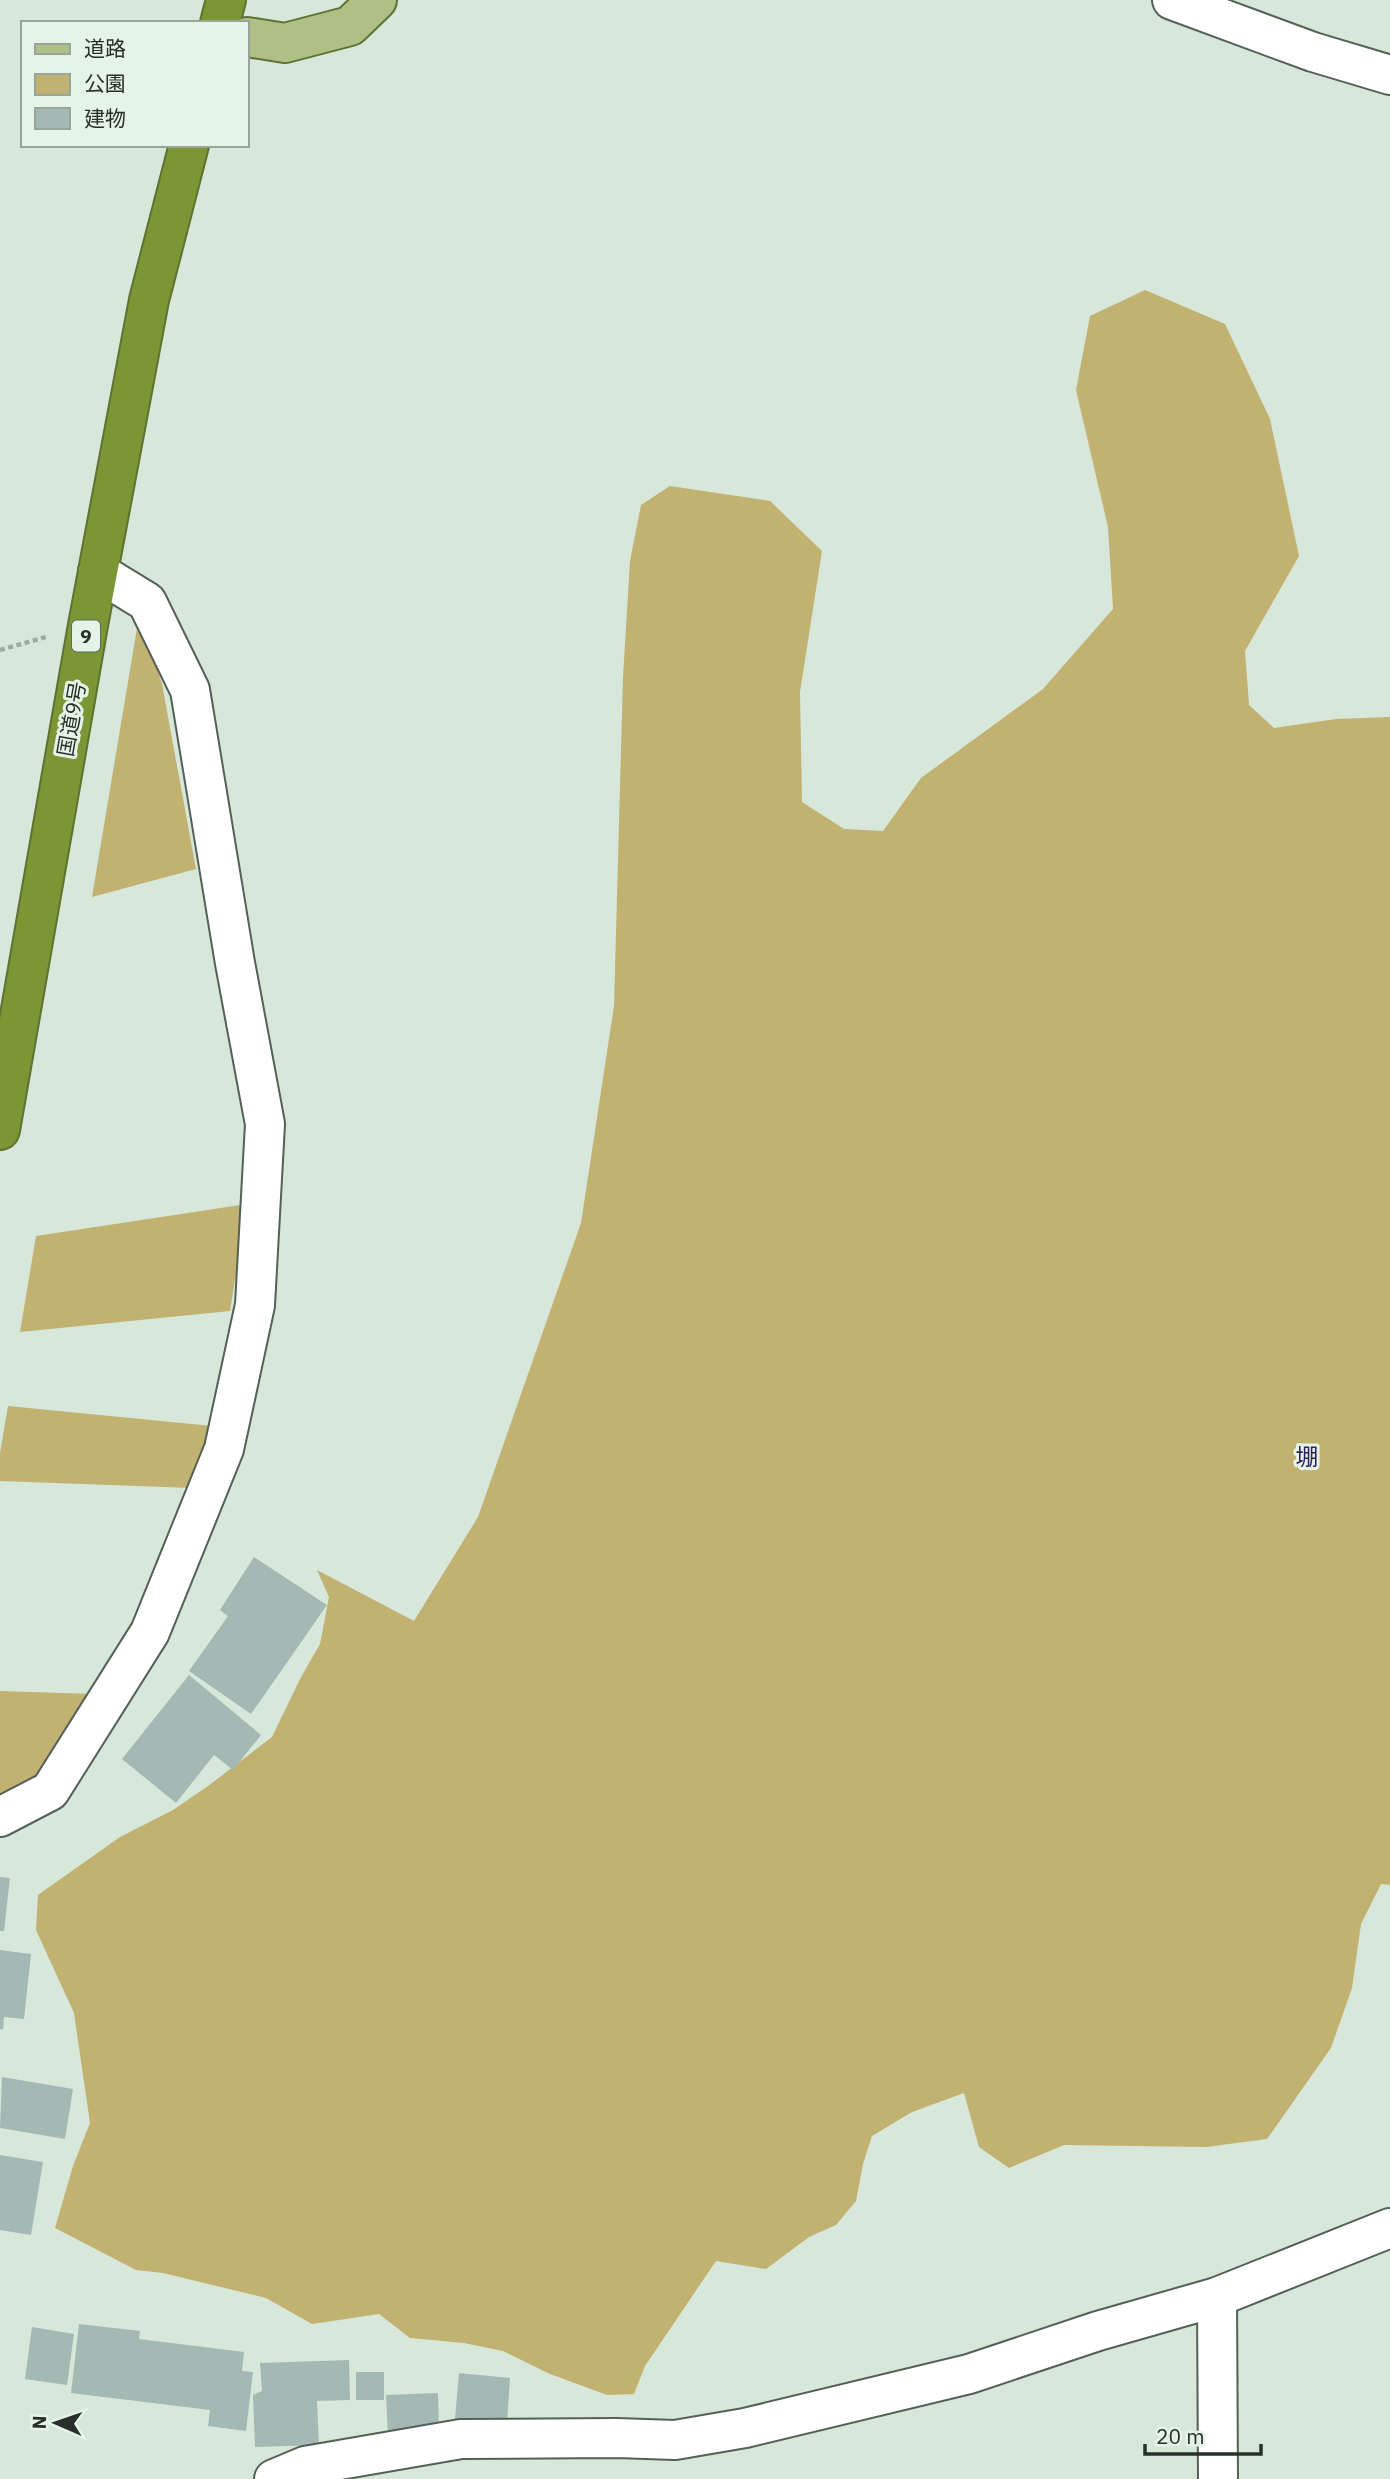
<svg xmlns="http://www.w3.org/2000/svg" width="1390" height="2479" font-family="'IBM Plex Sans','Noto Sans JP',sans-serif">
	<rect width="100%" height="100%" fill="#d7e7da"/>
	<g fill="#c1b271">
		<polygon points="1145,290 1225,324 1270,419 1299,556 1245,651 1249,705 1274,728 1336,719 1390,717 1390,1885 1381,1884 1361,1924 1352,1988 1331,2048 1267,2139 1206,2147 1064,2145 1009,2168 979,2147 964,2093 912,2112 872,2136 863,2164 856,2201 836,2225 809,2237 766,2269 716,2261 645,2366 634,2394 607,2395 550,2374 503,2351 464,2343 410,2338 379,2314 312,2324 266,2298 163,2273 136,2270 55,2228 73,2166 90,2123 74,2013 36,1930 38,1895 120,1837 173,1810 208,1786 272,1737 300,1679 320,1644 329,1597 317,1570 414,1621 478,1517 581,1223 614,1006 623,677 630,561 641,505 670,486 770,501 822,551 800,692 802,802 844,829 883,831 921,778 1043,689 1113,609 1108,527 1076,390 1090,316"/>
		<polygon points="139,616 162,684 196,869 92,897"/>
		<polygon points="247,1204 230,1311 20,1332 36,1236"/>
		<polygon points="8,1406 212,1426 192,1488 0,1481 0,1453"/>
		<polygon points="0,1691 94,1694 38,1787 0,1800"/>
	</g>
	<g fill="#a5b9b4">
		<polygon points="254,1557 327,1605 251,1714 189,1671 228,1616 220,1610"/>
		<polygon points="189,1675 261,1735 233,1770 214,1755 176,1803 122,1759"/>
		<polygon points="0,1877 10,1878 4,1931 0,1931"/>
		<polygon points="0,1950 31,1954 24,2019 4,2017 3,2030 0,2029"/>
		<polygon points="2,2077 73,2089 65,2139 0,2128"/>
		<polygon points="0,2155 43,2162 31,2235 0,2230"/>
		<polygon points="79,2324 140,2331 139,2339 244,2352 242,2371 253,2372 246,2431 208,2426 210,2410 71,2393"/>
		<polygon points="32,2327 74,2334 67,2385 25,2379"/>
		<polygon points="349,2360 350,2400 317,2401 319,2445 255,2447 253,2395 262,2391 260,2363"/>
		<rect x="356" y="2372" width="28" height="28"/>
		<polygon points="459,2373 510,2378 507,2423 455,2419"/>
		<polygon points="438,2393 439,2433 388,2435 386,2395"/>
	</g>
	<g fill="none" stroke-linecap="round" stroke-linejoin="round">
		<g stroke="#546156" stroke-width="42">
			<g id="minor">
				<polyline points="1172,0 1313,52 1390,75"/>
				<polyline points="0,1817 50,1791 150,1632 224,1449 255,1305 265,1124 235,963 190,690 147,602 98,572"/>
				<polyline points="1217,2297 1218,2479"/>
				<polyline points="274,2479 305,2466 461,2439 617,2438 675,2440 745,2428 969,2374 1098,2331 1217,2297 1390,2228"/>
			</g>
		</g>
		<g stroke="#5e7231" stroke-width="42">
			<polyline id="major" points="247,37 285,43 350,26 377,0"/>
		</g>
		<g stroke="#5e7231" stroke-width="42">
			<g id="highway">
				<polyline points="220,23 226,0"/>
				<polyline points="0,1130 88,625 149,300 189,145"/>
			</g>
		</g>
		<polyline stroke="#9eaba1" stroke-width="4.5" stroke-dasharray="5 3.5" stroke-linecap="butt" points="0,650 46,637"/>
		<use href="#minor" stroke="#fff" stroke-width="38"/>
		<use href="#major" stroke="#afc086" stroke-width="38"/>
		<use href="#highway" stroke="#7a9635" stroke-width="38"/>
	</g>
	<g text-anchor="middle" stroke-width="6" stroke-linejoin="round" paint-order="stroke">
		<rect fill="#e4f4e7" stroke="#616a63" stroke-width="2" x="72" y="620.5" width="28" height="31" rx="5"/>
		<g font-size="19" font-weight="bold" fill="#292f2a">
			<text x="86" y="643">9</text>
		</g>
		<g font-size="21" fill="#292f2a" stroke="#e4f4e7">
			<text transform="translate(72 719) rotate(-80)" y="7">国道9号</text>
		</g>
		<g font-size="23" fill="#2e225d" stroke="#e4f4e7">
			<text x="1307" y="1465">堋</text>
		</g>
	</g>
	<rect x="21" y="21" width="228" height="126" fill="#e4f4e7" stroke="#99a59b" stroke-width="2"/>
	<rect x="35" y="44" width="35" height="10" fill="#afc086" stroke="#99a59b" stroke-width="2"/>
	<text x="84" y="56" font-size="21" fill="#292f2a">道路</text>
	<rect x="35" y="74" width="35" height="21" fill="#c1b271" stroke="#99a59b" stroke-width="2"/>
	<text x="84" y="91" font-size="21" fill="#292f2a">公園</text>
	<rect x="35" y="108" width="35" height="21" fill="#a5b9b4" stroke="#99a59b" stroke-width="2"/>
	<text x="84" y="126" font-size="21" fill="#292f2a">建物</text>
	<g transform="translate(56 2423) rotate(272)" stroke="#e4f4e7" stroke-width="5" paint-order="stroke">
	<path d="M0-5L12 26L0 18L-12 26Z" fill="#292f2a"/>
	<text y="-10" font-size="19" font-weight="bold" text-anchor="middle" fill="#292f2a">N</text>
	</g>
	<path d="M1145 2444v10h116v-10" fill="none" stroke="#292f2a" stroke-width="3.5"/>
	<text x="1156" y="2444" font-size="21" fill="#292f2a" stroke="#e4f4e7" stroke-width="5" paint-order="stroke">20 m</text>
</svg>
